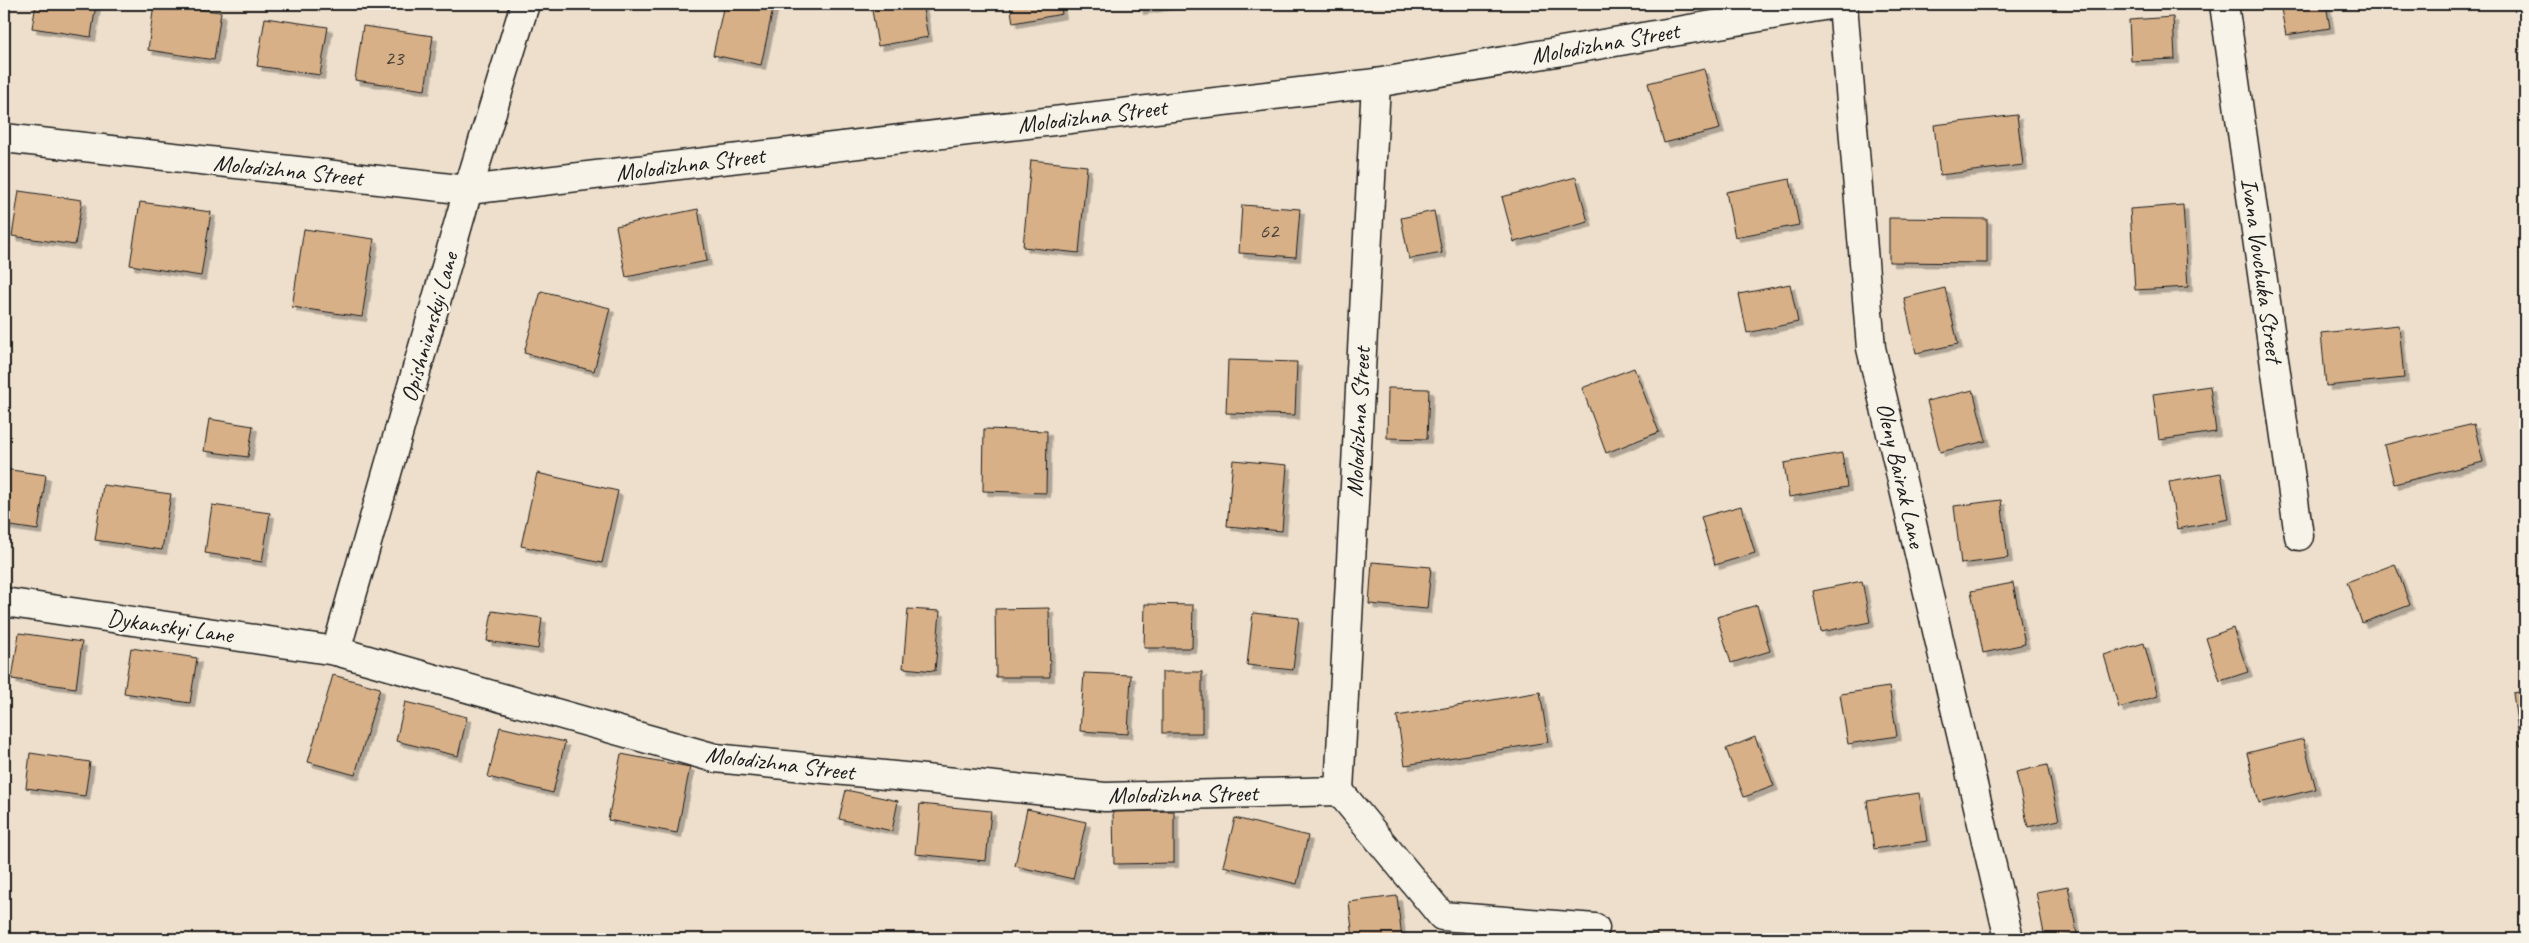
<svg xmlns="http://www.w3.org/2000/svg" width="2529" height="943" font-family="Caveat,sans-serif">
	<defs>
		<filter id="shadow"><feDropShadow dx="4.5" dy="4.5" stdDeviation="0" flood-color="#0004"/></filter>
	</defs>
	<rect width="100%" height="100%" fill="#eddfcb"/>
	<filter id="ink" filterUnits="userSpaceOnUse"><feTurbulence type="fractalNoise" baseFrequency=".02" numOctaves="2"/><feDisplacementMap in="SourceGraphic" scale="10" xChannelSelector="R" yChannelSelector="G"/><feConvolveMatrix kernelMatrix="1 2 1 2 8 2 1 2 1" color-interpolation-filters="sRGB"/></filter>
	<g filter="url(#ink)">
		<g fill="#d7b088" stroke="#1c1c1c" filter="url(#shadow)">
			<polygon points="36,4 96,4 91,37 32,28"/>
			<polygon points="154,4 221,12 214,60 148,50"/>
			<polygon points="724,4 774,4 761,65 713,55"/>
			<polygon points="871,4 922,4 928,37 878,46"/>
			<polygon points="1010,4 1060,4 1062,14 1013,23"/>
			<polygon points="1138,4 1175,4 1139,10"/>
			<polygon points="2280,4 2326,4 2330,28 2286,35"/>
			<polygon points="2173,17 2175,59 2131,61 2129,20"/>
			<polygon points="265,18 328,27 320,75 257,66"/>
			<polygon points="363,26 433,36 425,90 355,80"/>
			<polygon points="1704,69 1720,129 1664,143 1648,83"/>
			<polygon points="2017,115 2023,165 1940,175 1934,125"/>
			<polygon points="1031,160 1087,166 1079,253 1023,247"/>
			<polygon points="1576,177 1588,222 1514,242 1502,197"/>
			<polygon points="1790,179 1799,225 1735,237 1726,192"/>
			<polygon points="19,191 82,200 75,245 12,236"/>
			<polygon points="140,202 211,212 201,276 130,265"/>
			<polygon points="1242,205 1300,209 1296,257 1239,253"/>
			<polygon points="2183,205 2188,287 2135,290 2130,209"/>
			<polygon points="698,209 707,261 626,277 616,226"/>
			<polygon points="1434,211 1442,253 1409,259 1401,218"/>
			<polygon points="1889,218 1987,219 1987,263 1889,262"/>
			<polygon points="304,229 374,239 362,317 292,307"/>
			<polygon points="1790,284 1798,322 1747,333 1739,294"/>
			<polygon points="1945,288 1958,344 1916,353 1904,298"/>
			<polygon points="541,291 610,308 594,371 524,353"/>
			<polygon points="2399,325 2404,378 2326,386 2321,333"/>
			<polygon points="1228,360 1297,362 1295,415 1226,413"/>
			<polygon points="1634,368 1659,432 1606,453 1582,388"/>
			<polygon points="2210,386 2216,432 2159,440 2153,394"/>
			<polygon points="1388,388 1429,389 1427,439 1387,438"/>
			<polygon points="1973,390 1986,441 1940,452 1927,401"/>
			<polygon points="209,419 253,426 248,457 204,451"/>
			<polygon points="2474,424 2483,462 2394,484 2384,445"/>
			<polygon points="984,429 1047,431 1046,493 983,491"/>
			<polygon points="1842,453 1847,487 1789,497 1784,463"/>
			<polygon points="1233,460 1287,465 1282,531 1227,526"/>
			<polygon points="4,469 46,475 38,530 4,525"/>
			<polygon points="537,473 618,491 602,563 521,546"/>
			<polygon points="2221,473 2229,519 2177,529 2169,482"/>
			<polygon points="103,485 171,494 162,550 95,540"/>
			<polygon points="2001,500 2008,558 1961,564 1954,506"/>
			<polygon points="212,505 270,513 262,562 205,553"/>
			<polygon points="1741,506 1755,553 1715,565 1701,517"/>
			<polygon points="1372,562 1431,567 1427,609 1369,604"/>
			<polygon points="2395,564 2410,605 2362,623 2347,582"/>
			<polygon points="1862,581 1870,622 1821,632 1813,591"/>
			<polygon points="2013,583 2025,644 1983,653 1971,591"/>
			<polygon points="1145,604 1193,605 1192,648 1144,648"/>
			<polygon points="1757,605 1770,651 1731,663 1717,617"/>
			<polygon points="1049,608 1050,677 996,677 995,609"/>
			<polygon points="908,609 940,611 935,671 903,668"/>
			<polygon points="492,611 542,618 538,649 487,641"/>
			<polygon points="1253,613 1299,618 1293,670 1247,665"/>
			<polygon points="2233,628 2248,672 2220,681 2206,638"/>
			<polygon points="19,633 82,642 76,688 12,679"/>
			<polygon points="2144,643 2158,696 2119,708 2104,655"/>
			<polygon points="131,648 197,658 190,703 124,693"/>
			<rect x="1162" y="672" width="40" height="61"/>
			<polygon points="1084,673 1131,675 1128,734 1080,731"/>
			<polygon points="333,675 380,688 355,775 308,762"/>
			<polygon points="1889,687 1897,736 1848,744 1840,694"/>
			<polygon points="2525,691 2525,745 2520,746 2513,693"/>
			<polygon points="1540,692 1548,742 1405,765 1397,716"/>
			<polygon points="405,702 467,717 458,756 396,741"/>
			<polygon points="500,727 565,742 553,793 488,777"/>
			<polygon points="1755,737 1774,786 1744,797 1726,749"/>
			<polygon points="2303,739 2316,789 2259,803 2247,753"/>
			<polygon points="30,753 90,762 85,796 26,788"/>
			<polygon points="621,754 690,767 677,833 608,820"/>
			<polygon points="2047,765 2059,820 2028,827 2016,772"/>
			<polygon points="846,790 898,801 892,831 839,819"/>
			<polygon points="1919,793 1927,841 1874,849 1867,801"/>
			<polygon points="920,804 991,811 986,861 915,854"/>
			<polygon points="1027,809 1086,822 1073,879 1015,866"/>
			<polygon points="1174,811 1174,863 1114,864 1113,812"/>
			<polygon points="1235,818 1308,836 1297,884 1223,866"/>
			<polygon points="2068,886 2077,934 2045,939 2036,892"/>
			<polygon points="1397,896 1402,939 1353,939 1349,902"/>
			<polygon points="1657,934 1657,939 1593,939 1593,938"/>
		</g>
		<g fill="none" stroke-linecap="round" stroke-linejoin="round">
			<g stroke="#1c1c1c" stroke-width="31">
				<g id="minor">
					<polyline points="1843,4 1871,348 2009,939"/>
					<polyline points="2224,4 2299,536"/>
					<polyline points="4,138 468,190 1376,83 1835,4"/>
					<polyline points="4,602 336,651 715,758 1105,797 1339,791 1376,83"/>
					<polyline points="336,651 468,190 525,4"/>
					<polyline points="1339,791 1442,916 1595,928"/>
				</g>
			</g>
			<use href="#minor" stroke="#f7f3e8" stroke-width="28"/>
		</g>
	</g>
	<g text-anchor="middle" stroke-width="5" stroke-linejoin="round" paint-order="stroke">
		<g font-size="21" fill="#4b4137">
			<text x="394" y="65">23</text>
			<text x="1269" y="238">62</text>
		</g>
		<g font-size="24" fill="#1c1c1c" stroke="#f7f3e8">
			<text transform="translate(1605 43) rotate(-10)" y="8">Molodizhna Street</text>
			<text transform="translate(1092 116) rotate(-7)" y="8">Molodizhna Street</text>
			<text transform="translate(690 164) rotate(-7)" y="8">Molodizhna Street</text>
			<text transform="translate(288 170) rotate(6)" y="8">Molodizhna Street</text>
			<text transform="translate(2262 270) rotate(82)" y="8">Ivana Vovchuka Street</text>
			<text transform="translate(429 327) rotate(-74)" y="8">Opishnianskyi Lane</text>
			<text transform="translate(1358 422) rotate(-87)" y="8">Molodizhna Street</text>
			<text transform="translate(1901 475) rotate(77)" y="8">Oleny Bairak Lane</text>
			<text transform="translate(170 626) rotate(8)" y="8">Dykanskyi Lane</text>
			<text transform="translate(780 763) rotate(7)" y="8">Molodizhna Street</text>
			<text transform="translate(1183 794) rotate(-1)" y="8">Molodizhna Street</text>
		</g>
	</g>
	<rect width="2529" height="943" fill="none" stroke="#f7f3e8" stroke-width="20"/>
	<rect x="10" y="10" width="2509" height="923" fill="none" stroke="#1c1c1c" stroke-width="2" filter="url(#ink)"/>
</svg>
